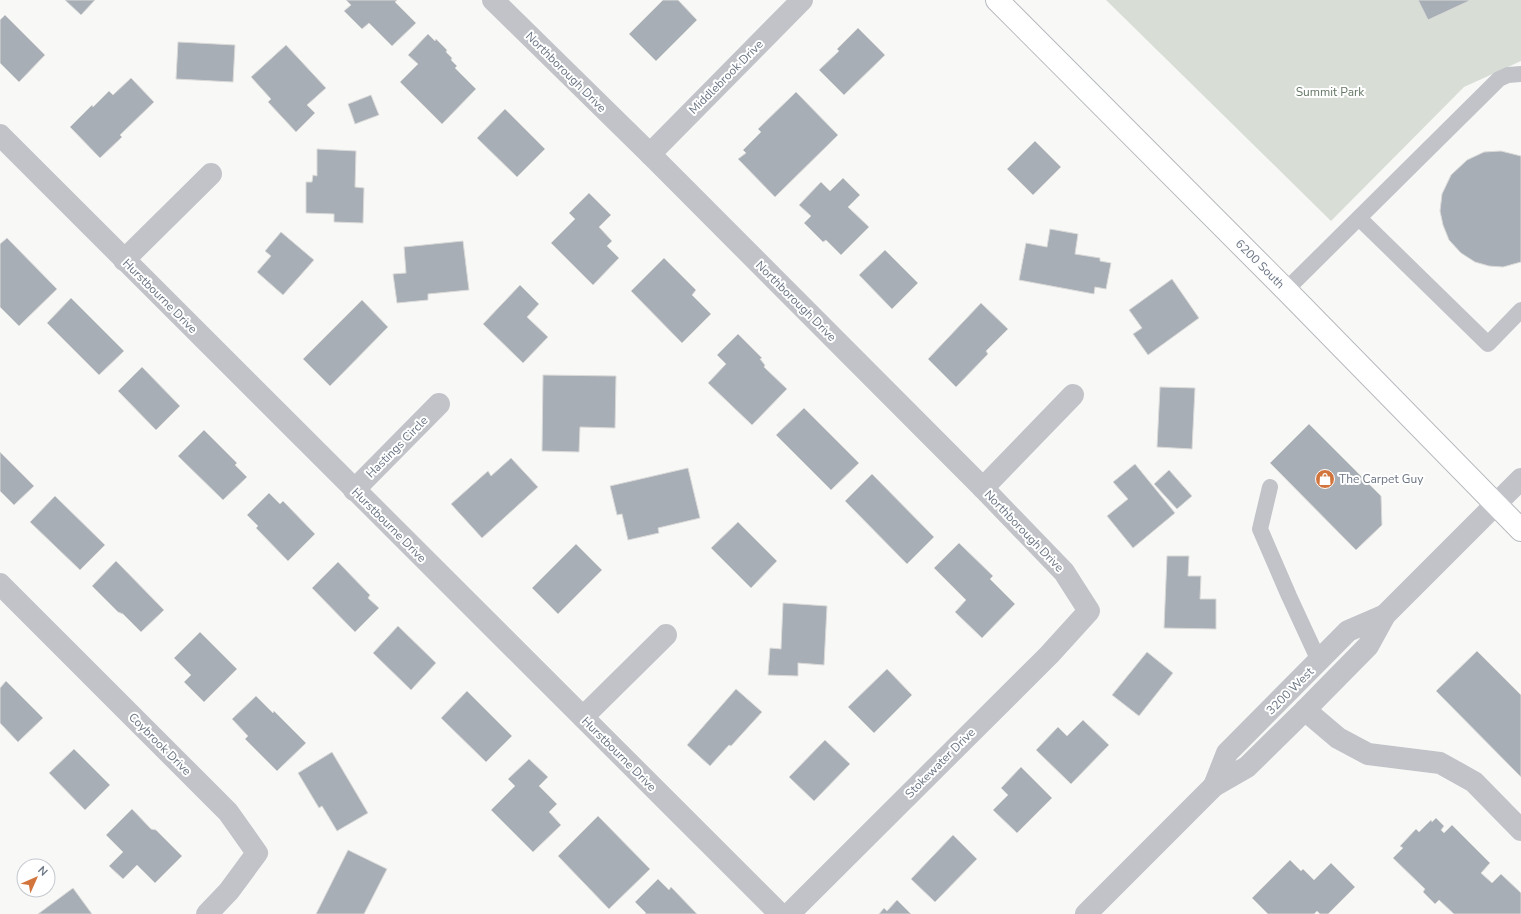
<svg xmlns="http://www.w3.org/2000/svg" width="1521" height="914" font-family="'Nunito Sans',sans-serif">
	<rect width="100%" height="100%" fill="#f8f9f7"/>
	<polygon fill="#d8ddd6" points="1106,0 1521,0 1521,61 1464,87 1331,221"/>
	<g fill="#a8aeb5" stroke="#dadad9">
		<polygon points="65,0 95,0 81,15"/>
		<polygon points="346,0 397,0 395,2 416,23 392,46 369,23 362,29 344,11 351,5"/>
		<polygon points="663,0 678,0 697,20 656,61 629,34"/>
		<polygon points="1418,0 1469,0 1469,1 1428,20"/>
		<polygon points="5,15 45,55 19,82 0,63 0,20"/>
		<polygon points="858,28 885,55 844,95 819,70 839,51 837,49"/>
		<polygon points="428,34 435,41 436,39 447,50 446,52 452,58 451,60 457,66 455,68 476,89 442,124 400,82 418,64 408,55"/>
		<polygon points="178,42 235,45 233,82 176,79"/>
		<polygon points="286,45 326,88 307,105 315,113 296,132 268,102 271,99 251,77"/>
		<polygon points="131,78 154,102 120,135 122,137 100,158 70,127 92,105 93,107 109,91 113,95"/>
		<polygon points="796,92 838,135 775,197 738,159 746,153 743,150 761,132 758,129"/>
		<polygon points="371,95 379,115 355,124 348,104"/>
		<polygon points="505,109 545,149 517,177 477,138"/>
		<polygon points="1035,141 1061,167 1033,195 1007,169"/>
		<polygon points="317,149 356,151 355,187 364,188 363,223 334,222 334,214 306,213 306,182 312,182 313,175 317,176"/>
		<polygon points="1501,151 1521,156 1521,262 1503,267 1489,266 1475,262 1461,253 1449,240 1443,225 1440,211 1442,194 1451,175 1467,160 1484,152"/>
		<polygon points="843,178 860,195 848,207 869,227 841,255 826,240 823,242 804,223 811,216 799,205 821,182 830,191"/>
		<polygon points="589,193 611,215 599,227 612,241 607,246 619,258 593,285 551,243 575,219 569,213"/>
		<polygon points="1050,229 1078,234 1075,254 1100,258 1100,261 1111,263 1106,289 1095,287 1094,294 1019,280 1026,243 1047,247"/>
		<polygon points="281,232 314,260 283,295 257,272 271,256 265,251"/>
		<polygon points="7,238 57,289 19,326 0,307 0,244"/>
		<polygon points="463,241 469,290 428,294 428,300 397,303 393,274 406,273 404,247"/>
		<polygon points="885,250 918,283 892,309 859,275"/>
		<polygon points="664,258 696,290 692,295 711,314 682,343 631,291"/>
		<polygon points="1172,279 1199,318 1148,355 1133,334 1142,328 1129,310"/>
		<polygon points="520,285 539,304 527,317 548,337 523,363 483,324"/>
		<polygon points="71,298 124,351 99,375 47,323"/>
		<polygon points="362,300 388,327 330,386 303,359"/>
		<polygon points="981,303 1008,329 986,351 988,354 956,387 928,359"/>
		<polygon points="738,334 762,358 760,359 765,365 764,367 787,389 752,425 708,383 726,364 717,355"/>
		<polygon points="142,367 180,406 156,430 118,391"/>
		<polygon points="543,375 616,376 615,428 580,427 579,452 542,451"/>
		<polygon points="1160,387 1195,388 1192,449 1157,447"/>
		<polygon points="804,408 859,463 831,490 776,435"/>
		<polygon points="1309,424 1381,496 1382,525 1356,550 1270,463"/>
		<polygon points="204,430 237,463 235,465 247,477 223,500 178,456"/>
		<polygon points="0,452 34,486 14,505 0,491"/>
		<polygon points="511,458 538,487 482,538 451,504 488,471 491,476"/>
		<polygon points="1135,464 1175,513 1133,548 1107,516 1128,499 1113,482"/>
		<polygon points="688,468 700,518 658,528 659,533 628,540 622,514 617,515 610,486"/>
		<polygon points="1169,470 1192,496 1177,509 1154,484"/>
		<polygon points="872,474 934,537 907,564 845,501"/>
		<polygon points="269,493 280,504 283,501 315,534 288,561 256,528 258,526 247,515"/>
		<polygon points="55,496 105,545 80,570 30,522"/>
		<polygon points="738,522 777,561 751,588 711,548"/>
		<polygon points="959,543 993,576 990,579 1015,604 982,638 955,612 966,600 934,568"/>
		<polygon points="576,544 602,570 558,614 532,588"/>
		<polygon points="1167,556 1189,556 1188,576 1201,576 1200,599 1216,599 1216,629 1164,628"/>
		<polygon points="116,561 164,610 141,632 123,614 118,612 92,586"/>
		<polygon points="338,562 370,595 368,598 379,608 355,632 312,588"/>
		<polygon points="783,603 827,606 824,665 798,663 798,676 768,675 770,648 781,649"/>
		<polygon points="398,626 436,663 411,690 373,653"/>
		<polygon points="200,632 237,669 204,702 184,682 191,675 174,658"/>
		<polygon points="1477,651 1521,695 1521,777 1436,691"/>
		<polygon points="1147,652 1173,673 1139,716 1112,695"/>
		<polygon points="887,669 912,695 874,733 848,707"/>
		<polygon points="6,681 43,718 18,742 0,723 0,688"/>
		<polygon points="736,689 762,712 731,746 729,745 710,766 687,745"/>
		<polygon points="467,691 512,736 486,762 441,718"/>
		<polygon points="256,696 273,713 274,711 306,743 277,771 245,739 248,736 232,719"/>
		<polygon points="1083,720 1109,745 1071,784 1036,750 1058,727 1067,736"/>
		<polygon points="825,740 850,764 814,801 789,777"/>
		<polygon points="74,749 110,785 85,810 49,773"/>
		<polygon points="332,752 368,813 337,831 322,806 319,808 298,773"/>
		<polygon points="529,759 548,777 539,786 557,804 549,812 561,825 533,852 491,810 515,786 508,779"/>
		<polygon points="1021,767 1052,798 1017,833 993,810 1008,795 1001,788"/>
		<polygon points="132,809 151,829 156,830 182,856 155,883 137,865 123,879 109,866 123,852 106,835"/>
		<polygon points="598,816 650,869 609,909 558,856"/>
		<polygon points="1436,818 1444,826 1441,830 1444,833 1452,825 1490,863 1481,873 1492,883 1501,874 1521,893 1521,914 1454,914 1439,900 1435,904 1423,892 1425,889 1393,858 1403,848 1400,846 1416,829 1419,832 1431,820 1432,822"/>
		<polygon points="953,835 977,859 935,902 911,879"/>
		<polygon points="348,850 387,869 364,914 316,914"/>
		<polygon points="1290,860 1301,871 1303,869 1314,880 1331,863 1355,887 1328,914 1320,914 1317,911 1314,914 1268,914 1252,898"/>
		<polygon points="658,879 669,890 671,887 697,914 645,914 646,913 635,902"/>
		<polygon points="73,888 92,914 38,914"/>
		<polygon points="897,900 911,914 879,914 884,908 887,911"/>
	</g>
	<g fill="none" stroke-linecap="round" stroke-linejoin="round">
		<g stroke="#b6b9be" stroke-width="24">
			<polyline id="secondary" points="997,0 1286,290 1521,530"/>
		</g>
		<g stroke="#c1c3c8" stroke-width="16">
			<polyline points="1359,218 1488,344 1521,310"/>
			<polyline points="1286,290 1499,79 1508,75 1521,74"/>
			<polyline points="1270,487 1260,529 1289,596 1319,661"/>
		</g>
		<g stroke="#c1c3c8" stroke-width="22">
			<polyline points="493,0 650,154 983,488 1064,572 1089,611 1049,655 789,914"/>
			<polyline points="0,135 780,914"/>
			<polyline points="650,154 802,0"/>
			<polyline points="124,260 211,174"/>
			<polyline points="983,488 1073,395"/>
			<polyline points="354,490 439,404"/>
			<polyline points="0,584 228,812 257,853 229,891 207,914"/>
			<polyline points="1305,710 1338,738 1368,754 1440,763 1474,782 1521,830"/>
			<polyline points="583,717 666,635"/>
		</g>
		<g stroke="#c1c3c8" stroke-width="22">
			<polyline points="1214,786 1227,753 1348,631 1385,615"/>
			<polyline points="1086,914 1214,786 1247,767 1305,710 1368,646 1385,615 1521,479"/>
		</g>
		<use href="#secondary" stroke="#fff" stroke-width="22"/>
	</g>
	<defs>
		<g id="shop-disc" transform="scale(1)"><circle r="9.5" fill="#d2753d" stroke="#fff"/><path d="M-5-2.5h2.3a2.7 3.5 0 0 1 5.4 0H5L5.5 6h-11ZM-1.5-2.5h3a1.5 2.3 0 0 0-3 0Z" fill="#fff"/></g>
	</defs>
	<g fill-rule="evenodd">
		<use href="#shop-disc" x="1325" y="479"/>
	</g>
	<g text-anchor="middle" stroke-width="4" stroke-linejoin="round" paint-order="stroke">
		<g font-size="12" fill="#6b7584" stroke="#fff">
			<text transform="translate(566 72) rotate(45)" y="4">Northborough Drive</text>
			<text transform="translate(726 77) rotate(-45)" y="4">Middlebrook Drive</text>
			<text transform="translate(1260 264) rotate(45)" y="4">6200 South</text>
			<text transform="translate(160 296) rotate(45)" y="4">Hurstbourne Drive</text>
			<text transform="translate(796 301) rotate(45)" y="4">Northborough Drive</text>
			<text transform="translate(397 447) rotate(-45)" y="4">Hastings Circle</text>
			<text transform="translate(389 525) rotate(45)" y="4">Hurstbourne Drive</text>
			<text transform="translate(1024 531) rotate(46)" y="4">Northborough Drive</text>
			<text transform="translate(1290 691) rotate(-45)" y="4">3200 West</text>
			<text transform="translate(160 744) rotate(45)" y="4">Coybrook Drive</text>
			<text transform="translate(619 754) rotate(45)" y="4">Hurstbourne Drive</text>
			<text transform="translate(940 763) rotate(-45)" y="4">Stokewater Drive</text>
		</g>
		<g font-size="12" fill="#667765" stroke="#fff">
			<text x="1330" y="96">Summit Park</text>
		</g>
		<g font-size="12" fill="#6b7584" stroke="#fff" text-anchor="start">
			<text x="1339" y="483">The Carpet Guy</text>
		</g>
	</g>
	<g transform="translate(36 878) rotate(45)"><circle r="19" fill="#ffffff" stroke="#c4c8ce"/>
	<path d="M0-3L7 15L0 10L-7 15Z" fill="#d2753d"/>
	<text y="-6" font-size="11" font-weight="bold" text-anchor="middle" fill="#6b7584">N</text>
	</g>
</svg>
